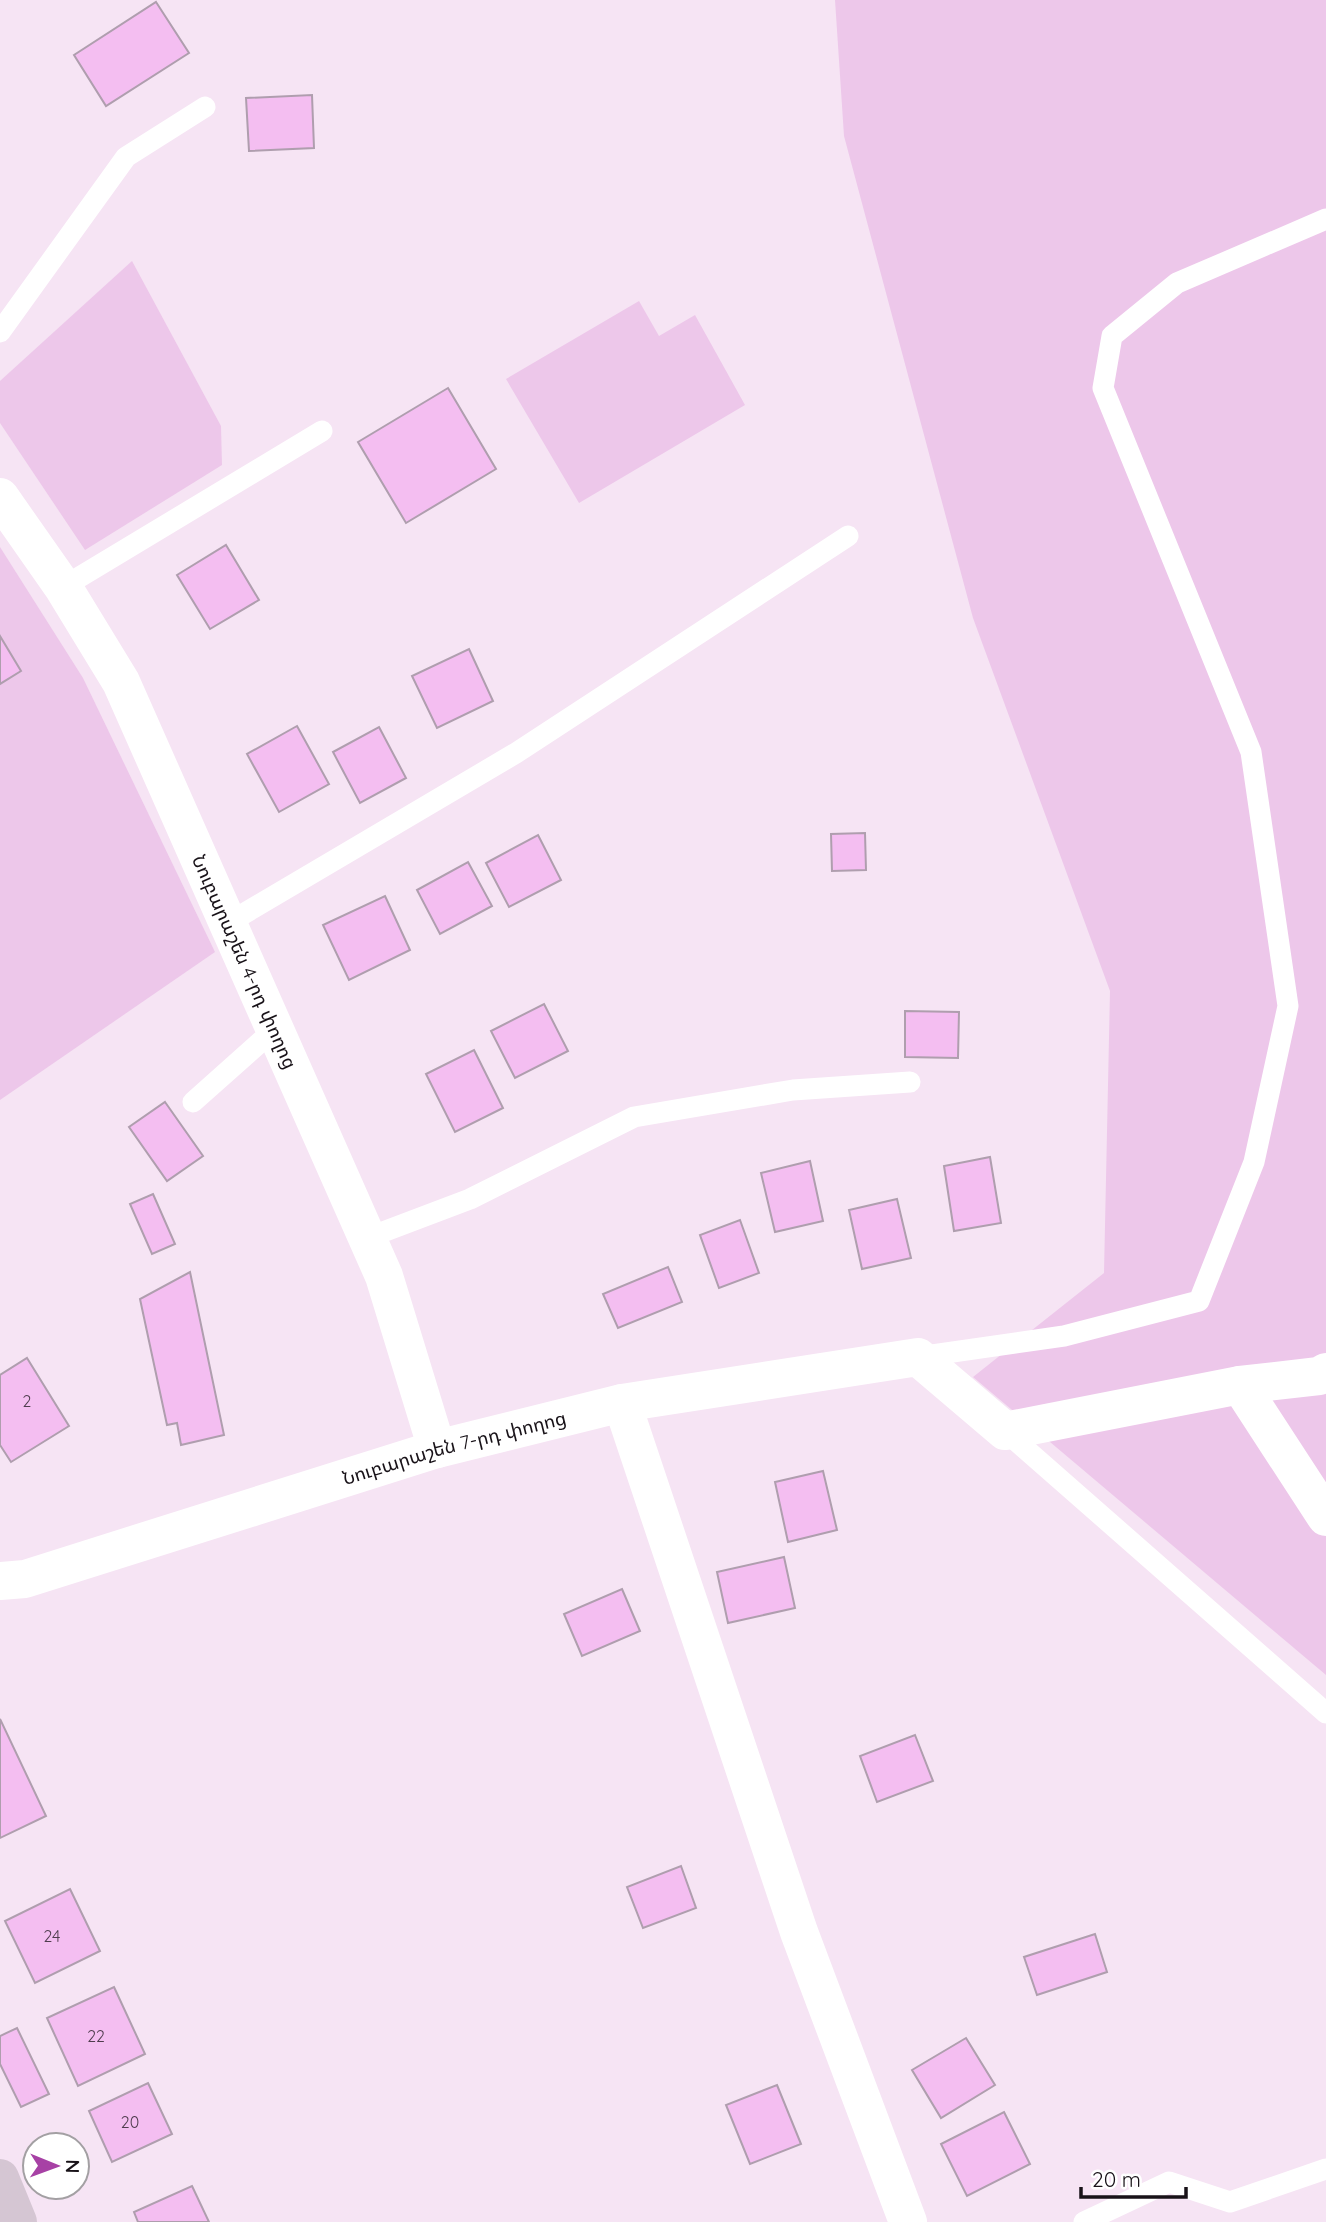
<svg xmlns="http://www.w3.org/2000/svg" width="1326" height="2222" font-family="Quicksand,'Noto Sans Armenian',sans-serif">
	<rect width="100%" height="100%" fill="#f6e4f4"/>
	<g fill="#edc7ea">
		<polygon points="835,0 1326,0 1326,1675 973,1377 1104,1273 1110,991 973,618 844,136"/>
		<polygon points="132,261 221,426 222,465 85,550 0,423 0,381"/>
		<polygon points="639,301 659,336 695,315 745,405 579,503 506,379"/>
		<polygon points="0,547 83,678 215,952 0,1100"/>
	</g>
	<g fill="#f4bef1" stroke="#af9eae" stroke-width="2">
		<polygon points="156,2 189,53 106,106 74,55"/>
		<polygon points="312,95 314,148 249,151 246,98"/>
		<polygon points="448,388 496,469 406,523 358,442"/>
		<polygon points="226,545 259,600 210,629 177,575"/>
		<polygon points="0,636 21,671 0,684"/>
		<polygon points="469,649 493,701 437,728 412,676"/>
		<polygon points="297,726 329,784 279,812 247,754"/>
		<polygon points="379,727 406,778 360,803 333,752"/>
		<polygon points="865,833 866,870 832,871 831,834"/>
		<polygon points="538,835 561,880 509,907 486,863"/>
		<polygon points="468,862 492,906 440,934 417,890"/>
		<polygon points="385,896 410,950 349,980 323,925"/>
		<polygon points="544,1004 568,1051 515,1078 491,1031"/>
		<polygon points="905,1011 959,1012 958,1058 905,1057"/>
		<polygon points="474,1050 503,1108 455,1132 426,1074"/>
		<polygon points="165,1102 203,1156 167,1181 129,1127"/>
		<polygon points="990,1157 1001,1223 954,1231 944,1166"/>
		<polygon points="810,1161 823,1221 775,1232 761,1173"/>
		<polygon points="153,1194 175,1244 152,1254 130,1204"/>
		<polygon points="897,1199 911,1258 862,1269 849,1210"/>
		<polygon points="740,1220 759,1273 719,1288 700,1235"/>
		<polygon points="668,1267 682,1302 618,1328 603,1294"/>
		<polygon points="190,1272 224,1435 181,1445 177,1423 167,1425 140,1299"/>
		<polygon points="27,1358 69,1426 11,1462 0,1445 0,1375"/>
		<polygon points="823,1471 837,1530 788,1542 775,1482"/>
		<polygon points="784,1557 795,1608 728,1623 717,1572"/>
		<polygon points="622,1589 640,1631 582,1656 564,1614"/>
		<polygon points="0,1719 46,1816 0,1838"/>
		<polygon points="915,1735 933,1781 877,1802 860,1756"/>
		<polygon points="681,1866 696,1908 643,1928 627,1887"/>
		<polygon points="70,1889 100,1951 35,1983 5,1921"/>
		<polygon points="1095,1934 1107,1972 1037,1995 1024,1957"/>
		<polygon points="114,1987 145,2054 78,2086 47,2018"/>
		<polygon points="17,2028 49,2094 21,2107 0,2064 0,2036"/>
		<polygon points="966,2038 995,2085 941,2118 912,2070"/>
		<polygon points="148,2083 172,2134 112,2162 89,2111"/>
		<polygon points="777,2085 801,2144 750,2164 726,2105"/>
		<polygon points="1004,2112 1030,2164 967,2196 941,2144"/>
		<polygon points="192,2186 209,2222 138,2222 134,2212"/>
	</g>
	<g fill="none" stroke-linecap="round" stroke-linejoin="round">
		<g stroke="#fff" stroke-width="21">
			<polyline points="0,332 126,157 205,107"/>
			<polyline points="63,587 322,431"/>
			<polyline points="228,923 516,753 848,536"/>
			<polyline points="193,1102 275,1029"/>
			<polyline points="367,1238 470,1199 634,1117 793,1090 910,1082"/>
			<polyline points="918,1357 1064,1336 1199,1301 1254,1162 1288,1006 1251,752 1103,388 1112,336 1177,283 1326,219"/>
			<polyline points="1005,1431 1326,1713"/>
			<polyline points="1084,2222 1169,2182 1230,2202 1326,2169"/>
		</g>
		<g stroke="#fff" stroke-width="38">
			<path id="s1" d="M 0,497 L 63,587 L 121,682 L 384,1276 L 437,1449"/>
			<polyline points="1240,1385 1326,1517"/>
			<polyline points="622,1403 799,1932 908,2222"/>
			<path id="s2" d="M 0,1581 L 25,1579 L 437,1449 L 622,1403 L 918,1357 L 1005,1431 L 1240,1385 L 1319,1376 L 1326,1372"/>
		</g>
		<polyline stroke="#d5c6d3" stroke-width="38" points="0,2178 18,2222"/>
	</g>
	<g text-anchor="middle" stroke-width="5" stroke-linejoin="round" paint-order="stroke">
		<g font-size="16" fill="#4f3d4e">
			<text x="27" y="1407">2</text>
			<text x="52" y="1942">24</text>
			<text x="96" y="2042">22</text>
			<text x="130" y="2128">20</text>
		</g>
		<g font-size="19" fill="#181218" stroke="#fff">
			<text dy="7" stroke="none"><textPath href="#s1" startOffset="527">Նուբարաշեն 4-րդ փողոց</textPath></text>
			<text dy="7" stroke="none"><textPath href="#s2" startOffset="474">Նուբարաշեն 7-րդ փողոց</textPath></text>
		</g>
	</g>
	<g transform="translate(56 2166) rotate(91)"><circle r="33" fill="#ffffff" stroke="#a3a0a3" stroke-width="2"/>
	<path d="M0-5L12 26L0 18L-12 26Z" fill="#a741a5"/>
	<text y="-10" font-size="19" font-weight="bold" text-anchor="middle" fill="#181218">N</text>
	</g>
	<path d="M1081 2187v10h105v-10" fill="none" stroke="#181218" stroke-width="3.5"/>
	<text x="1092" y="2187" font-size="21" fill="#181218" stroke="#ffffff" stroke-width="5" paint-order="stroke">20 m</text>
</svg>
